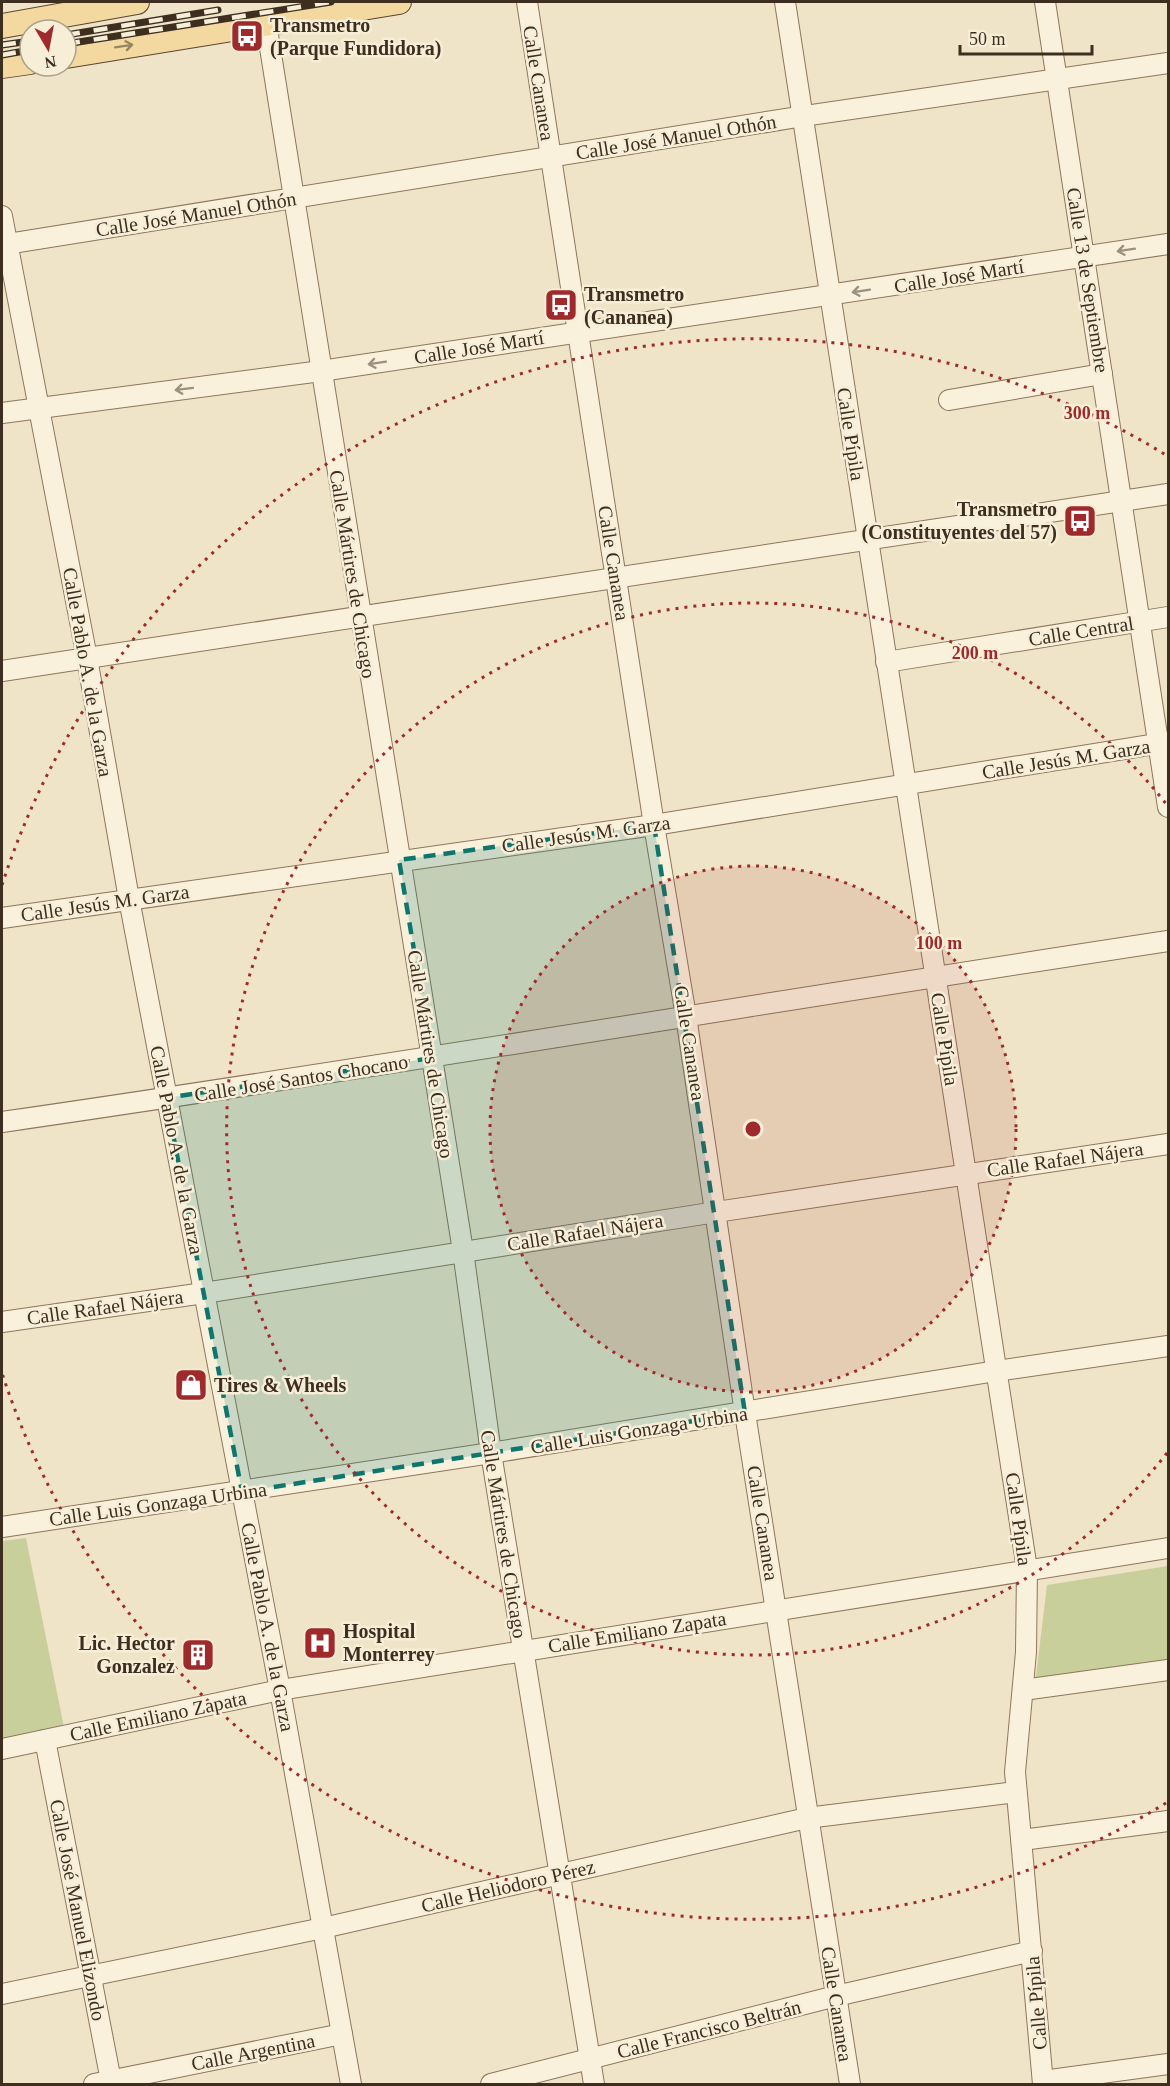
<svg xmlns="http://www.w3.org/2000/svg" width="1170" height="2086" font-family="Georgia,serif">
	<rect width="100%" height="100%" fill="#f0e4c8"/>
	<g fill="#c9cf9b">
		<polygon points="26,1538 64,1727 2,1740 2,1541"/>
		<polygon points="1168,1566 1168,1664 1035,1684 1047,1585"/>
	</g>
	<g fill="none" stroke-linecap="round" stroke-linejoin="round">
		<g stroke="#8d765c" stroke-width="22">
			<g id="minor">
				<polyline points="527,2 654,825 686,1016 745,1413 850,2084"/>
				<polyline points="785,2 1027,1569 1026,1652 1015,1772 1043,2084"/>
				<polyline points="1045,2 1168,807"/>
				<polyline points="266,23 463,1251 491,1453 594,2084"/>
				<polyline points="2,216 87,658 129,899 280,1690 351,2084"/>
				<polyline points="7,244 804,116 1168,63"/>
				<polyline points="949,400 1102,374"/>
				<polyline points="2,413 321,371 1168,244"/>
				<polyline points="886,662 1168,617"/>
				<polyline points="2,671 1168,494"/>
				<polyline points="2,918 654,825 1168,742"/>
				<path d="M 2,1122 C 391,1066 779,1000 1168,941"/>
				<polyline points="2,1322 204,1293 716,1212 1168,1144"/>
				<polyline points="2,1527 491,1453 996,1371 1168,1346"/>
				<polyline points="1023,1690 1168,1670"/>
				<polyline points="45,1740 111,2081"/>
				<polyline points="2,1749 280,1690 1168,1548"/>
				<polyline points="1022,1840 1168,1821"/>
				<polyline points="2,1994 323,1928 807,1818 1016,1792"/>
				<polyline points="1043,2081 1168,2064"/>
				<polyline points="94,2084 342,2034"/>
				<polyline points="491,2084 836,1996 1032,1951"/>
			</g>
		</g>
		<g stroke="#5b4430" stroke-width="26">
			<g id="major">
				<polyline points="2,26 137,2"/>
				<polyline points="66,56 399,2"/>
				<polyline points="2,66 30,62"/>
			</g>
		</g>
		<use href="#minor" stroke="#faf1dc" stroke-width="20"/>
		<use href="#major" stroke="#f3d9a0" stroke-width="24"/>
		<g stroke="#3d2e20" stroke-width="7">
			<g id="rail">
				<polyline points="66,35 218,10"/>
				<polyline points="66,44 331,2"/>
				<polyline points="2,45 30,41"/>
				<polyline points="2,55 30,50"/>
			</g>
		</g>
		<use href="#rail" stroke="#f7eed8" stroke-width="4.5" stroke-dasharray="14" stroke-linecap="butt"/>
	</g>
	<defs><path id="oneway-shaft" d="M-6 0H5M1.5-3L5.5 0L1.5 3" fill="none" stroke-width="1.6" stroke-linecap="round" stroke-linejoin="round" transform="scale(1.5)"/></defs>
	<use stroke="#988460" href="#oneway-shaft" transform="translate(124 46) rotate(-9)"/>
	<g stroke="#9c907e">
		<use href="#oneway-shaft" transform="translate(1126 250) rotate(171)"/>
		<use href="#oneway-shaft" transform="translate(861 291) rotate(171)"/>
		<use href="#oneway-shaft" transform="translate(377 363) rotate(171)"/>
		<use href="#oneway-shaft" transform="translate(184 389) rotate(173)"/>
	</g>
	<path fill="#0f766e" fill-opacity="0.2" stroke="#0f766e" stroke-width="4.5" stroke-dasharray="12 8" stroke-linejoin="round" d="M 654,825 L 745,1413 L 242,1492 L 166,1098 L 432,1058 L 399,860 Z"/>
	<circle cx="753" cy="1129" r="263" fill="#9e2a2b" fill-opacity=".12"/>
	<g fill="none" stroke="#9e2a2b" stroke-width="3" stroke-dasharray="3 6">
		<circle cx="753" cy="1129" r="263"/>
		<path d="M1167 1453A526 526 0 1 1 1167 805"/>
		<path d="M1166 1803A790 790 0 0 1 2 1373M2 885A790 790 0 0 1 1166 455"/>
	</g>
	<defs>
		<g id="bus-square" transform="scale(1.725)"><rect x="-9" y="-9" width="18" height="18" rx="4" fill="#9e2a2b" stroke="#f7eed8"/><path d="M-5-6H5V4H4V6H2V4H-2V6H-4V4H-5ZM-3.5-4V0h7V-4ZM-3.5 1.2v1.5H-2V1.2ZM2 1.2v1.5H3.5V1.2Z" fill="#fff"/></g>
		<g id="shop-square" transform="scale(1.725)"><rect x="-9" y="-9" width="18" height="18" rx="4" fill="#9e2a2b" stroke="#f7eed8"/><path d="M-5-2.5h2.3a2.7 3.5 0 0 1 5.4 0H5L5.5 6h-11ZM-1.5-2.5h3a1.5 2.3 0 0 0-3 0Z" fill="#fff"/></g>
		<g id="hospital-square" transform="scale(1.725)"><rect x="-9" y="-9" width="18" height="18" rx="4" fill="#9e2a2b" stroke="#f7eed8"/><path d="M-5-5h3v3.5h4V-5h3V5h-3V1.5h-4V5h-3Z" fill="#fff"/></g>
		<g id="building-square" transform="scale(1.725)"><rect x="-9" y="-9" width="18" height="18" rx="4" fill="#9e2a2b" stroke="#f7eed8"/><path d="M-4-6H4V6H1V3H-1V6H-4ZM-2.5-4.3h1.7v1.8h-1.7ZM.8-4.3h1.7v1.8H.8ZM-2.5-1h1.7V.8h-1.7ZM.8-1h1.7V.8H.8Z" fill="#fff"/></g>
	</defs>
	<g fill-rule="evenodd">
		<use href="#bus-square" x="247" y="36"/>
		<use href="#bus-square" x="561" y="305"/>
		<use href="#bus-square" x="1080" y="521"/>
		<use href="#shop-square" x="191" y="1385"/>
		<use href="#hospital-square" x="320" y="1643"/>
		<use href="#building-square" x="198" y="1655"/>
	</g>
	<g text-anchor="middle" stroke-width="5" stroke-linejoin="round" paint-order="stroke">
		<g font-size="20" font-weight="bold" fill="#3d2e20" stroke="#f7eed8" text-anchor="start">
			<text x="270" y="32">Transmetro<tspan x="270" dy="23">(Parque Fundidora)</tspan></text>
			<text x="584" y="301">Transmetro<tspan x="584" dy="23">(Cananea)</tspan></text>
			<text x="1057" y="516" text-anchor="end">Transmetro<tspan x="1057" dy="23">(Constituyentes del 57)</tspan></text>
			<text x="214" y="1392">Tires &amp; Wheels</text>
			<text x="343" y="1638">Hospital<tspan x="343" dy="23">Monterrey</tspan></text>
			<text x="175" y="1650" text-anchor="end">Lic. Hector<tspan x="175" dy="23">Gonzalez</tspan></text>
		</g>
		<g font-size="20" fill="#3d2e20" stroke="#f7eed8">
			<text transform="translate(539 83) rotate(81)" y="7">Calle Cananea</text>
			<text transform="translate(676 137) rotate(-9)" y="7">Calle José Manuel Othón</text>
			<text transform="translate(196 214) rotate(-9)" y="7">Calle José Manuel Othón</text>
			<text transform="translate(959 276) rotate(-9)" y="7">Calle José Martí</text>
			<text transform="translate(1088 280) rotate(81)" y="7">Calle 13 de Septiembre</text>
			<text transform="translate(479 347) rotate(-9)" y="7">Calle José Martí</text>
			<text transform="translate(851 434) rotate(81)" y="7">Calle Pípila</text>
			<text transform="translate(614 563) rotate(81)" y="7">Calle Cananea</text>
			<text transform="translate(353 574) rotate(81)" y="7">Calle Mártires de Chicago</text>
			<text transform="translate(1081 631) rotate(-9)" y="7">Calle Central</text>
			<text transform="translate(88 672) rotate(80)" y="7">Calle Pablo A. de la Garza</text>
			<text transform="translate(1066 759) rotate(-9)" y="7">Calle Jesús M. Garza</text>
			<text transform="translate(586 834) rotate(-8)" y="7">Calle Jesús M. Garza</text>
			<text transform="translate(105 903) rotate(-8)" y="7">Calle Jesús M. Garza</text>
			<text transform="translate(945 1039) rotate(81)" y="7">Calle Pípila</text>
			<text transform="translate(690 1043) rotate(81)" y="7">Calle Cananea</text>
			<text transform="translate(431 1054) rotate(81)" y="7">Calle Mártires de Chicago</text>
			<text transform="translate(301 1078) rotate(-9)" y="7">Calle José Santos Chocano</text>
			<text transform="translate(177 1150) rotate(79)" y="7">Calle Pablo A. de la Garza</text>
			<text transform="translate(1065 1159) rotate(-8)" y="7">Calle Rafael Nájera</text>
			<text transform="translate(585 1232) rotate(-9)" y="7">Calle Rafael Nájera</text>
			<text transform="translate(105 1307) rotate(-8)" y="7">Calle Rafael Nájera</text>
			<text transform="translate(639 1430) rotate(-9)" y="7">Calle Luis Gonzaga Urbina</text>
			<text transform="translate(158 1504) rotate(-8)" y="7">Calle Luis Gonzaga Urbina</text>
			<text transform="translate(1019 1519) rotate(82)" y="7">Calle Pípila</text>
			<text transform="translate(763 1523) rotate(81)" y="7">Calle Cananea</text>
			<text transform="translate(504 1534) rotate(81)" y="7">Calle Mártires de Chicago</text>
			<text transform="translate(268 1627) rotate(79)" y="7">Calle Pablo A. de la Garza</text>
			<text transform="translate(637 1632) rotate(-9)" y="7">Calle Emiliano Zapata</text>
			<text transform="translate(158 1716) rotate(-12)" y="7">Calle Emiliano Zapata</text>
			<text transform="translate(508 1886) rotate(-13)" y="7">Calle Heliodoro Pérez</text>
			<text transform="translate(78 1910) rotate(79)" y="7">Calle José Manuel Elizondo</text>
			<text transform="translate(1036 2003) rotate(-95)" y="7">Calle Pípila</text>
			<text transform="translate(837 2004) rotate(81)" y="7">Calle Cananea</text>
			<text transform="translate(709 2029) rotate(-14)" y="7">Calle Francisco Beltrán</text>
			<text transform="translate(253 2052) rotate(-11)" y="7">Calle Argentina</text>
		</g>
	</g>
	<circle cx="753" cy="1129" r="9" fill="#9e2a2b" stroke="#f7eed8" stroke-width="3"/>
	<g font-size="18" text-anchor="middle" font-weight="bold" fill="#9e2a2b" stroke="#f7eed8" stroke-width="5" stroke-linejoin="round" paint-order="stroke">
		<text x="1087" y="419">300 m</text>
		<text x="975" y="659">200 m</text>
		<text x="939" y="949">100 m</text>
	</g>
	<rect width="1170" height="2086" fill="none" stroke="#3d2e20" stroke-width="6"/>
	<g transform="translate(48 48) rotate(170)"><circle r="28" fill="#f7eed8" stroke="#ada18e" stroke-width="1.5"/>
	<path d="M0-4.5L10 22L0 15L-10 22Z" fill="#9e2a2b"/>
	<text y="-9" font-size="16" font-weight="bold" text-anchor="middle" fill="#3d2e20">N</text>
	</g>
	<path d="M960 45v9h132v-9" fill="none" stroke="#3d2e20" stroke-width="3"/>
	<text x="969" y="45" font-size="18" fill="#3d2e20" stroke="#f7eed8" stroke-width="4.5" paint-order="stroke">50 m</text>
</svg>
